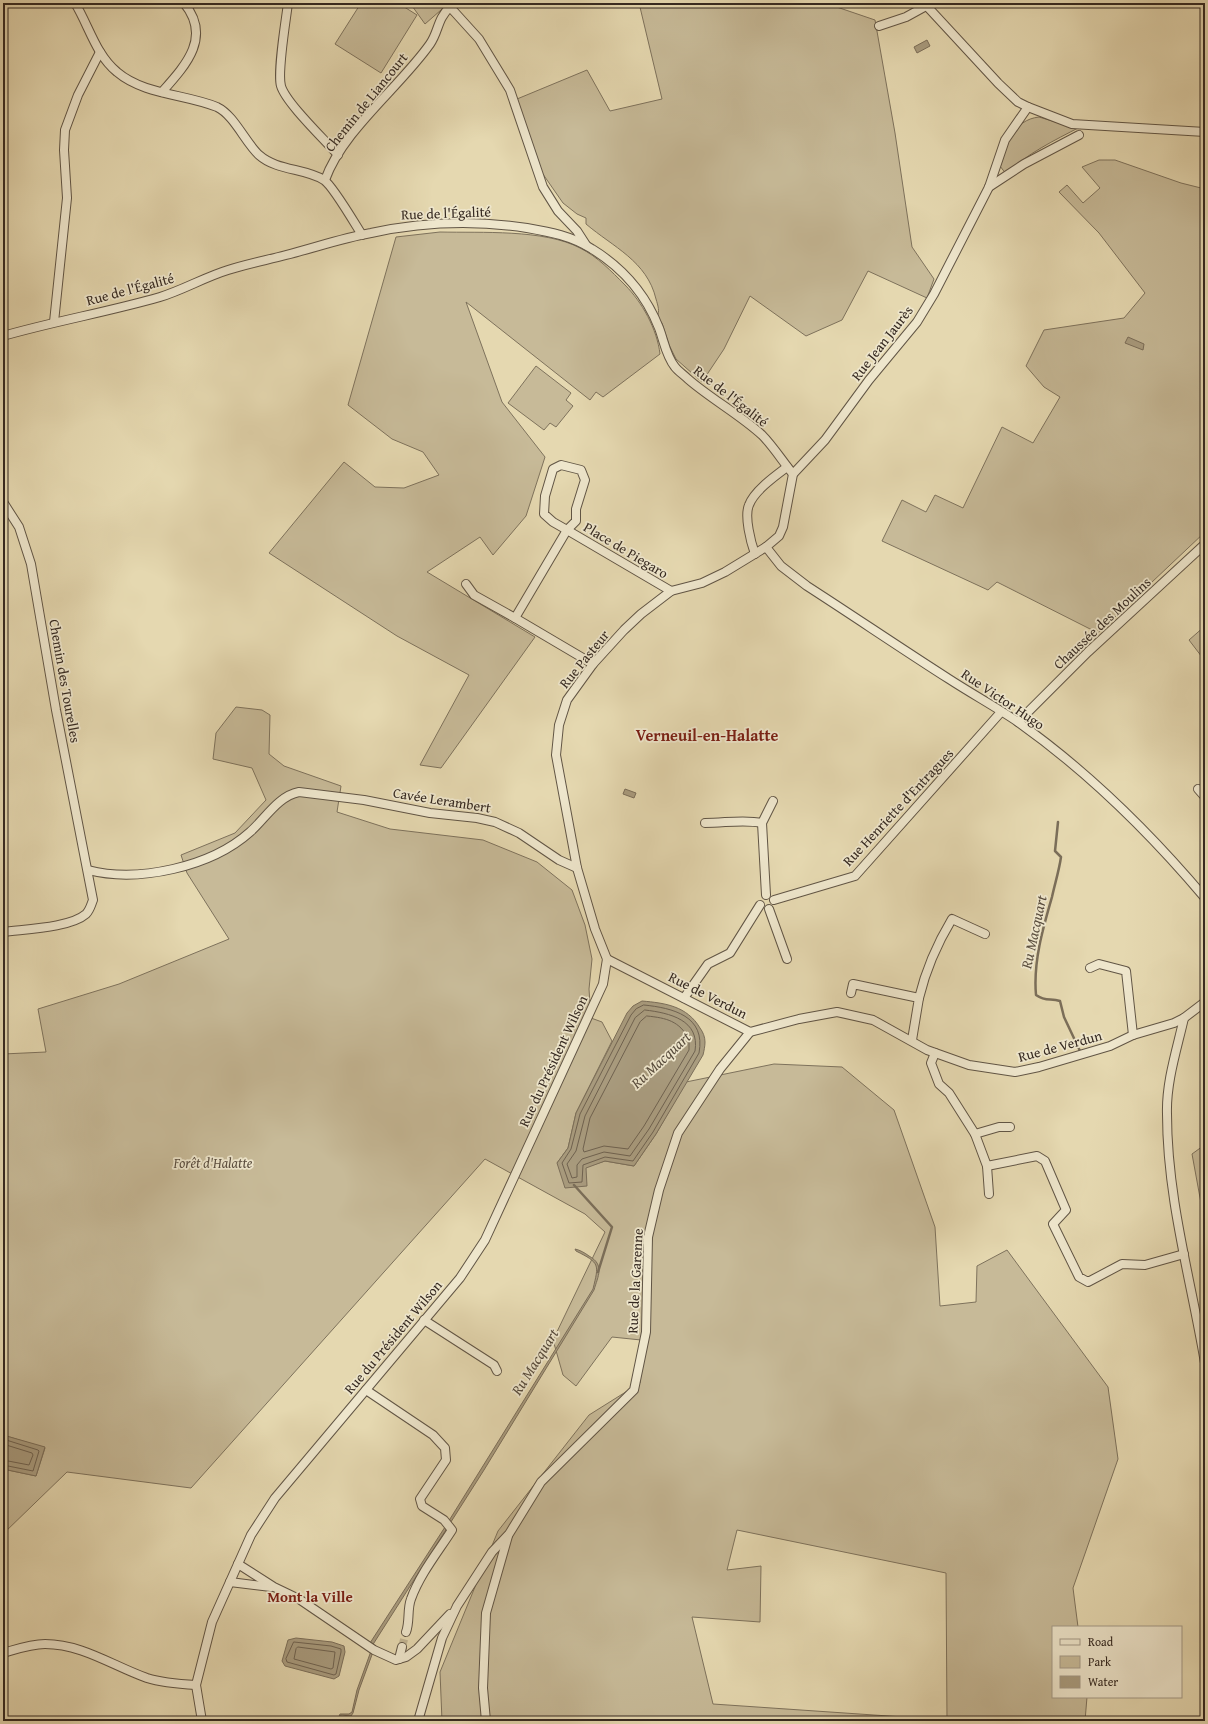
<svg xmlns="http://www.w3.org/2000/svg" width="1208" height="1724" font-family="'Gentium Book Plus',serif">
	<rect width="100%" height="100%" fill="#e5d8b0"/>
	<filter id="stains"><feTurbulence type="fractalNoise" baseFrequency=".005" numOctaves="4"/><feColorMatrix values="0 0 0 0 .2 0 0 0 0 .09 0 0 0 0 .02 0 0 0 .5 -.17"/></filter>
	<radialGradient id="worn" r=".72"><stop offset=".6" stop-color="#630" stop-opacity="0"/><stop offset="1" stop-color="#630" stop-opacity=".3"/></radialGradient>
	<g fill="#c7ba98" stroke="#7e725c" fill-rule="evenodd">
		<polygon points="361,3 398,3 417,15 381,73 335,44"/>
		<polygon points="410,3 449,3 425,24"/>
		<path d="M 639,3 L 825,3 L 875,20 L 895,133 L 912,247 L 934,279 L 927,298 L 868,271 L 842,320 L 806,336 L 750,296 L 724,349 L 702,382 L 676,359 L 669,345 L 662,323 L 657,317 C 660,311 658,306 656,299 C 647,261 613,247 586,224 L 586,218 L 577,214 L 563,203 L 538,167 L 517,99 L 587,70 L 610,111 L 662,99 Z"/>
		<path d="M 1039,117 L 1069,126 L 1080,127 C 1055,140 1026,154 1006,174 L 1000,166 C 1007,144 1013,120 1039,117 Z"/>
		<polygon points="1099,160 1115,160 1181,183 1205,189 1205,532 1098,633 997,582 988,590 882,541 902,500 926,512 935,495 963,508 1002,427 1033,443 1060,397 1044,387 1026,366 1044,330 1124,318 1145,293 1099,233 1059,192 1067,185 1083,203 1100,188 1082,167"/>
		<path d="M 440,232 C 481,233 544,229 580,248 C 598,257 611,271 625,285 C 642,302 657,329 660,354 L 603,397 L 596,392 L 590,400 L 466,302 L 502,402 L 545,457 L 526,516 L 493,555 L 480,537 L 427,572 L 535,637 L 441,768 L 420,765 L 469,675 L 397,636 L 269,553 L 344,462 L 375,487 L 404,488 L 439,475 L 423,452 L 392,439 L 348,405 L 396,237 Z"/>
		<polygon points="536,366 571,393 566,400 573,406 556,427 550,423 544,430 508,403"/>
		<polygon points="1205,626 1205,661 1189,640"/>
		<path d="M 236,707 L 262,710 L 270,715 L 269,754 L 284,766 L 341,786 L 337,812 L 390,829 L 483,840 L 537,862 L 572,890 L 585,925 L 592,959 L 589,989 L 591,1018 L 602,1022 L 612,1041 L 576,1113 L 568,1148 L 557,1163 L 586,1167 L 605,1161 L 634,1166 L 656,1134 L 686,1082 L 774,1064 L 842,1067 L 894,1110 L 935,1227 L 940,1306 L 976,1302 L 977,1266 L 1007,1250 L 1108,1387 L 1118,1459 L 1073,1588 L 1078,1627 L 1053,1627 L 1053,1697 L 1087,1697 L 1085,1721 L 442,1721 L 440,1672 L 498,1531 L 589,1415 L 640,1383 L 641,1340 L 612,1337 L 576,1386 L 563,1375 L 553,1340 L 605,1232 L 585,1214 L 485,1159 L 191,1488 L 67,1472 L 3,1534 L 3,1469 L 36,1476 L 45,1448 L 3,1435 L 3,1054 L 46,1052 L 38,1009 L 119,984 L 229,939 L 187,873 L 181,855 L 235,833 L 266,800 L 252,768 L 213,759 L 216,733 ZM 737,1530 L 946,1573 L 947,1720 L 713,1704 L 692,1617 L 760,1622 L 761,1566 L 727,1570 Z"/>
		<polygon points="1205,1137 1205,1216 1203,1214 1192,1154 1203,1146"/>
	</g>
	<g fill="#a99c7f" stroke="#7b6e59">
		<polygon points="927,40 930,46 917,53 914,47"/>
		<polygon points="1128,337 1144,344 1143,350 1125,343"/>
		<polygon points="625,789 636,793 634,798 623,794"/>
		<path d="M 642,1001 C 665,1003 687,1006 700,1028 C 703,1032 705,1037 705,1042 C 705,1046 704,1051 703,1055 L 656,1134 L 634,1166 L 605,1161 L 586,1168 L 587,1186 L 565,1188 L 557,1163 L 568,1148 L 576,1113 L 627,1013 L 633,1006 Z"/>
		<path d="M 575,1249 C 580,1250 585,1253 589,1256 C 605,1265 598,1276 594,1290 L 484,1470 L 372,1646 L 370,1643 L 445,1527 L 593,1289 C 599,1264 600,1263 576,1251 Z"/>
		<polygon points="3,1435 45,1447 36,1476 3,1469"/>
		<polygon points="296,1638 332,1642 344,1646 345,1652 339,1676 334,1679 285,1666 282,1661 288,1640"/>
		<polygon points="371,1651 373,1652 359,1690 353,1713 351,1716 341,1715 339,1721 337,1721 340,1714 349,1714 352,1712 357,1690"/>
	</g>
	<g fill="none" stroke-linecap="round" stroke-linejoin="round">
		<g stroke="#6f6250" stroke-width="1">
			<path d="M 644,1005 C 673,1008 706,1016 699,1053 L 653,1132 L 633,1161 L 605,1157 L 583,1165 L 582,1182 L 569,1183 L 562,1163 L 571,1149 L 580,1114 L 631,1015 L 636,1009 Z"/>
			<path d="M 645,1010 C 670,1013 700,1020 695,1051 L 649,1129 L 630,1156 L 604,1152 L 582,1159 L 577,1165 L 577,1177 L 572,1178 L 567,1164 L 576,1151 L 585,1116 L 635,1018 Z"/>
			<path d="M 647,1016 C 667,1018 679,1021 689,1039 L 689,1050 L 644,1126 L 628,1149 L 604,1146 L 584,1152 L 583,1149 L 590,1118 L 640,1022 Z"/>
			<polyline points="3,1439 38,1450 39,1451 33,1471 3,1465"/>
			<polyline points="3,1444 32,1453 33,1455 29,1465 3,1460"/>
			<polygon points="294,1642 331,1646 341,1649 341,1652 336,1674 334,1675 287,1662 286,1659"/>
			<polygon points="298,1647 335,1652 333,1668 331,1669 294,1659 296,1649"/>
		</g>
		<g stroke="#7b6e59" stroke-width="2.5">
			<path d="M 1058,822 L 1055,851 L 1061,857 C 1059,871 1055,883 1052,897 C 1043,928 1033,962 1036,995 C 1046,1002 1050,998 1060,1001 L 1064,1017 L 1080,1051"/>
			<polyline points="574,1185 612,1227 598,1272"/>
		</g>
		<polyline stroke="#c2b593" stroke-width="8" stroke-dasharray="8 4" stroke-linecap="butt" points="402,1647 406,1632"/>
		<g stroke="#615545" stroke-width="10">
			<g id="minor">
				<path d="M 75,3 C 89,26 96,55 117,72 C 144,95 186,94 217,107 C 234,115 245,142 259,155 C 277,171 305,168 324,180 C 333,186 355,224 362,235"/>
				<path d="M 288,3 C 286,20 277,72 281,86 C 286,103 325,140 338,155"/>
				<polyline points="924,3 998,83 1018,102 1028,107 1072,124 1205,132"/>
				<polyline points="3,4 4,3"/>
				<polyline points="879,26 906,17 926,6"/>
				<path d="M 162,92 C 186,65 212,37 184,3"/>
				<path d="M 325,180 C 343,130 399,88 430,44 C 439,31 437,19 450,7 L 479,39 L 510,90 L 543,187 L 558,211 L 577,231 L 586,245"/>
				<polyline points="989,187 1024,164 1079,135"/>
				<polyline points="54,322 67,198 64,150 65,130 78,95 100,52"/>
				<path d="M 3,336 C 55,321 108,312 160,297 C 183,290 205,277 228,270 C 247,264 267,260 286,255 C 314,248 342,238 371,233 C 422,222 475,220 527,228 C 550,232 572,236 592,249 C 623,268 646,295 659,328 C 664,341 666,356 675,367 C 678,371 684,375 688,379 C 711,399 739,414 762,435 C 773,446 783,462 793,474"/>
				<polygon points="561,465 581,470 585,480 576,509 576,521 567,530 553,522 544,514 545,496 553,469"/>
				<path d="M 3,502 L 19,527 L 31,564 L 56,710 L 93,900 C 91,905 90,910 86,914 C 70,928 24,929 3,932"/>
				<path d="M 766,547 L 781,566 L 807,586 C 855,617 902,649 949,679 C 972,694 996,707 1018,722 C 1087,771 1151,834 1205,898"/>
				<path d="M 755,554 C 751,543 744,516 749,505 C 754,491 775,476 787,467"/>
				<polyline points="466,584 474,595 515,618 567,530 671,591"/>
				<polyline points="515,618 593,664"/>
				<polyline points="1018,722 1088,652 1205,544"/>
				<polyline points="1198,789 1205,797"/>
				<path d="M 705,823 C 725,823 744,819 762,823"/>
				<path d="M 88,870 C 138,883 211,867 250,832 C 265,819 278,796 299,792 L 364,800 L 430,813 L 477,818 L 495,822 L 519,833 L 559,860 L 577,868"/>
				<polyline points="766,895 762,823 773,801"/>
				<polyline points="774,900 855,876 1001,712"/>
				<polyline points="769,909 787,959"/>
				<polyline points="607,959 750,1032 799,1019 837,1012 873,1020 927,1050 969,1065 1015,1072 1039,1067 1110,1046 1133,1035 1174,1023 1184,1018 1205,1002"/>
				<polyline points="1090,968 1099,964 1126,971 1133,1035"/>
				<polyline points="851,993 853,984 919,998 912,1040"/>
				<polyline points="684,998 708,964 730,953 760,905"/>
				<path d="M 919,998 C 926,969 937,944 952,919 L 985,934"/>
				<path d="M 1184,1018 C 1177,1049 1166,1082 1167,1114 C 1167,1198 1191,1280 1205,1363"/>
				<polyline points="935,1053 931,1063 939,1084 949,1093 975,1134 987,1166 1037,1156 1045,1161 1066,1210 1053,1224 1079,1277 1088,1282 1122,1264 1145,1265 1184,1254"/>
				<polyline points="975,1134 999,1127 1010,1127"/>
				<polyline points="987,1166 989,1194"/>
				<polyline points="424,1320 494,1365 497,1371"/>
				<path d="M 366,1390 L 433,1435 L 445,1448 L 446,1460 L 420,1499 L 422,1506 L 444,1520 L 452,1530 C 438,1552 420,1574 411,1599 C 407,1609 410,1622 406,1632"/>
				<polyline points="238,1564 274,1587 299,1599 374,1650 396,1660 406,1657 417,1649 450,1614"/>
				<polyline points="230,1582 271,1587"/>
				<path d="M 3,1653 C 17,1649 31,1644 45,1644 C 82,1644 113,1666 147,1678 C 163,1683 179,1684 196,1685"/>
				<polyline points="399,1659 402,1647"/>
				<polyline points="202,1721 196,1685 212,1622 251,1535 275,1498 460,1278 485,1240 603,984 607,959 595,929 577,868 556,755 559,725 567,700 593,664 624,630 641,614 671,591 702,583 725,572 766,547 779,536 783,527 793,474 825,440 869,380 917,322 934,294 989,187 1005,140 1028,107"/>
				<polyline points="418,1721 442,1638 457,1606 492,1552 509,1534 541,1482 634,1390 646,1332 648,1237 659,1190 678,1133 720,1069 750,1032"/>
				<polyline points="486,1721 483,1688 486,1613 508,1536"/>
			</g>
		</g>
		<use href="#minor" stroke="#eee6cc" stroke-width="8"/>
	</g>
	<g text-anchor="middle" stroke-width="3.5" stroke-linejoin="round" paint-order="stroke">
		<g font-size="14" fill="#352921" stroke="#eee6cc">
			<text transform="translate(366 102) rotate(-51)" y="5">Chemin de Liancourt</text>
			<text transform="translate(446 213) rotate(-2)" y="5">Rue de l'Égalité</text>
			<text transform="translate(130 289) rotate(-15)" y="5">Rue de l'Égalité</text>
			<text transform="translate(882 343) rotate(-52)" y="5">Rue Jean Jaurès</text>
			<text transform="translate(731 396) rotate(38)" y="5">Rue de l'Égalité</text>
			<text transform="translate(626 550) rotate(31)" y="5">Place de Piegaro</text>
			<text transform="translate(1102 623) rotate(-43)" y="5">Chaussée des Moulins</text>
			<text transform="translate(584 659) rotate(-51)" y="5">Rue Pasteur</text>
			<text transform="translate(65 681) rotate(80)" y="5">Chemin des Tourelles</text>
			<text transform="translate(1003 699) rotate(34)" y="5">Rue Victor Hugo</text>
			<text transform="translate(442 800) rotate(9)" y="5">Cavée Lerambert</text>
			<text transform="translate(898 807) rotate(-47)" y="5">Rue Henriette d'Entragues</text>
			<text transform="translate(708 995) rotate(27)" y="5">Rue de Verdun</text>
			<text transform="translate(1060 1046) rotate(-15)" y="5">Rue de Verdun</text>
			<text transform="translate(553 1061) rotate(-65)" y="5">Rue du Président Wilson</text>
			<text transform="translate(635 1281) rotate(-87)" y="5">Rue de la Garenne</text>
			<text transform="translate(393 1337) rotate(-50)" y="5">Rue du Président Wilson</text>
		</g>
		<g font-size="14" font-style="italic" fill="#5a4d3f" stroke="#eee6cc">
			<text x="213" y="1168">Forêt d'Halatte</text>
		</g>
		<g font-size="15" font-style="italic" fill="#584c3d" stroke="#eee6cc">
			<text transform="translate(1034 932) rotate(-78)" y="5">Ru Macquart</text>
			<text transform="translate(661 1060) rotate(-43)" y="5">Ru Macquart</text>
			<text transform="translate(535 1362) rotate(-58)" y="5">Ru Macquart</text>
		</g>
		<g font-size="15" font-weight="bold" fill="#7a1f14" stroke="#eee6cc">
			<text x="310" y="1602">Mont la Ville</text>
		</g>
		<g font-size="16" font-weight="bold" fill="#7a1f14" stroke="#eee6cc">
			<text x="707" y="741">Verneuil-en-Halatte</text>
		</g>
	</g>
	<rect width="1208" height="1724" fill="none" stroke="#e5d8b0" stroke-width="16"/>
	<rect x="4" y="4" width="1200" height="1716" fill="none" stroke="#352921" stroke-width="2"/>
	<rect x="8" y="8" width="1192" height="1708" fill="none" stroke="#352921"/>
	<rect x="1052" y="1626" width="130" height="72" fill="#eee6cc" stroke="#a49a88"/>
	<rect x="1060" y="1639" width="20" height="6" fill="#eee6cc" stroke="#a49a88"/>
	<text x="1088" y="1646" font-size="12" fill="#352921">Road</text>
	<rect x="1060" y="1656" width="20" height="12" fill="#c7ba98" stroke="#a49a88"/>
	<text x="1088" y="1666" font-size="12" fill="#352921">Park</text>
	<rect x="1060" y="1676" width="20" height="12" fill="#a99c7f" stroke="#a49a88"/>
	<text x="1088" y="1686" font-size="12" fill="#352921">Water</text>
	<rect width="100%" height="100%" filter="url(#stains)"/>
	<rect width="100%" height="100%" fill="url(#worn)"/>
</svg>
